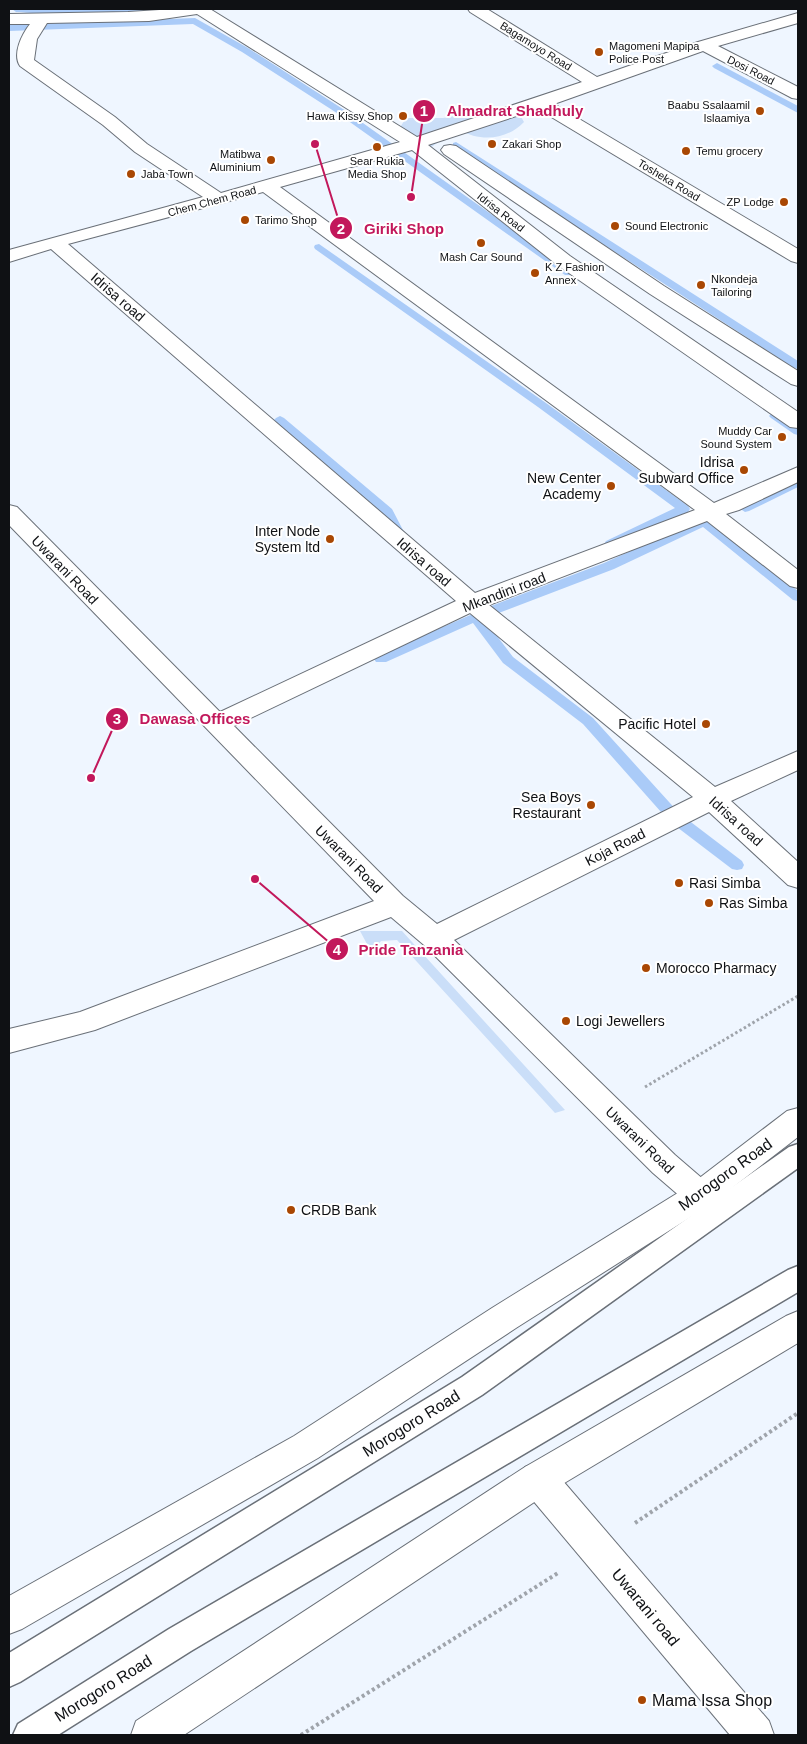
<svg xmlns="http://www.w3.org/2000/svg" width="807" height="1744" font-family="Arial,sans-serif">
	<rect width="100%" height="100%" fill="#eff6ff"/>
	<g fill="#cadef8">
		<path d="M 486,107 L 503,108 L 520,115 L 524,122 C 507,140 480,142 460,130 L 448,135 L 426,151 L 399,129 L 406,118 L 443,118 L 461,115 L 466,110 Z"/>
		<polygon points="360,931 402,931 565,1110 555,1113 397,940 381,941 376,947 367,944"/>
	</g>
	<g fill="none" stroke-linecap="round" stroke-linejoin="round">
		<g fill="#aacbf8" fill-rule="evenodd">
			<path d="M 12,9 L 152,9 C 135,23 42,13 16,12 Z"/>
			<polygon points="195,18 248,48 346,111 574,273 573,275 565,275 340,115 242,52 193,24 9,31 9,25"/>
			<polygon points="717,63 798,106 798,113 714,68 712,66"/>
			<polygon points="456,142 798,361 798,369 794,368 453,147 453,143"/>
			<polygon points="319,244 546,403 688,506 690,509 688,512 614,547 606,547 604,544 606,541 675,508 538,407 315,249 314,247 315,245"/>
			<polygon points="775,413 798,427 798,435 794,434 771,418 769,416 771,414"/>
			<polygon points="280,416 284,418 392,509 404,532 410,539 408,542 400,542 393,534 383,514 276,422 274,420 276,418"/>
			<polygon points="798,478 798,487 749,511 745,512 739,508 741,505"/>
			<polygon points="704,518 708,519 798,591 798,601 793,600 703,527 614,569 496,614 486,614 484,611 486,608 604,563"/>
			<polygon points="475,613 480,614 513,657 593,718 679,813 742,861 744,865 742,869 737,870 732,869 669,821 583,724 503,663 473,623 386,662 376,662 374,659 376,656"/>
		</g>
		<g stroke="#6a7078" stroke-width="3">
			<g id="lane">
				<polygon points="798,1144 798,1168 482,1395 20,1682 9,1687 9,1653 462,1377 789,1147"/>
				<polygon points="798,1266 798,1292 191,1651 58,1735 13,1735 18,1724 169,1629 788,1270"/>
			</g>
		</g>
		<g stroke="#6a7078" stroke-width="2">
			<g id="street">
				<path d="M 175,9 L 210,9 L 417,137 L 582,82 L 470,12 L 468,9 L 487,9 L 597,77 L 698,42 L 798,13 L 798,23 L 718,46 L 798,87 L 798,99 L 792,98 L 703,51 L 554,104 L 798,249 L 798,263 L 791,261 L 538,109 L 428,145 L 570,256 L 798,412 L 798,428 L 790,427 L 556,264 L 412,150 L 280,187 L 714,503 L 798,467 L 798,482 L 739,510 L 726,514 L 798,570 L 798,588 L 790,586 L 707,521 L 489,605 L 715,787 L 798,751 L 798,770 L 731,801 L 798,862 L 798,888 L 788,885 L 709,812 L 454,940 L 675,1155 L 711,1186 L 716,1195 L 711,1204 L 700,1208 L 689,1204 L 653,1173 L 424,945 L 391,917 L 95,1030 L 9,1053 L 9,1029 L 80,1012 L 374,901 L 9,525 L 9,505 L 17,507 L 220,712 L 456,601 L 51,249 L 9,262 L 9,250 L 203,197 L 135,152 L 103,125 L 20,66 C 12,54 22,34 30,24 L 9,24 L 9,14 L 128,12 ZM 197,14 L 400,142 L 221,193 L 147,144 L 115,117 L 34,60 L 37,39 L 47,23 L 149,21 ZM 263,192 L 695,510 L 475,593 L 68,244 ZM 470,613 L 693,797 L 437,924 L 403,896 L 234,726 Z"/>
				<polygon points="450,145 456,146 664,286 798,371 798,386 791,384 650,294 444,154 441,150 444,146"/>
				<polygon points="538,1462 551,1467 769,1721 774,1735 730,1735 525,1491 520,1479 525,1467"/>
			</g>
		</g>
		<g stroke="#6a7078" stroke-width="2">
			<g id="highway">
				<polygon points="798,1108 798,1137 711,1204 516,1328 318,1458 22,1629 9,1634 9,1596 294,1436 492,1308 689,1186 787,1111"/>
				<polygon points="798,1311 798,1343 551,1491 184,1735 131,1735 136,1721 525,1467 786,1316"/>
			</g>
		</g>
		<polyline stroke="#9fa4ab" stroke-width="3" stroke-dasharray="2.5 2.5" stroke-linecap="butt" points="645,1087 798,996"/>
		<g stroke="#9fa4ab" stroke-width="4" stroke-dasharray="3 3" stroke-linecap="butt">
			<polyline points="635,1523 798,1413"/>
			<polyline points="301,1735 558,1573"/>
		</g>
		<use href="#lane" fill="#fff" fill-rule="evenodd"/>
		<use href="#street" fill="#fff" fill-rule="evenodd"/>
		<use href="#highway" fill="#fff" fill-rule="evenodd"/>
	</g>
	<g fill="#a94703" stroke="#fff" stroke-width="2">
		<circle cx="599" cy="52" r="5"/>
		<circle cx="760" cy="111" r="5"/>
		<circle cx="403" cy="116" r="5"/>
		<circle cx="492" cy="144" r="5"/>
		<circle cx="377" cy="147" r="5"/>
		<circle cx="686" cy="151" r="5"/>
		<circle cx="271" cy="160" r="5"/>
		<circle cx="131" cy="174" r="5"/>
		<circle cx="784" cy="202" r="5"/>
		<circle cx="245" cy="220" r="5"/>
		<circle cx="615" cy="226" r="5"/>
		<circle cx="481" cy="243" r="5"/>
		<circle cx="535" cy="273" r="5"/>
		<circle cx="701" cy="285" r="5"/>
		<circle cx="782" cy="437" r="5"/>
		<circle cx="744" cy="470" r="5"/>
		<circle cx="611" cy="486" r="5"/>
		<circle cx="330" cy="539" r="5"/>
		<circle cx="706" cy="724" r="5"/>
		<circle cx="591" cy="805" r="5"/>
		<circle cx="679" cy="883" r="5"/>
		<circle cx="709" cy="903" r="5"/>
		<circle cx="646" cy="968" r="5"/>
		<circle cx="566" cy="1021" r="5"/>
		<circle cx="291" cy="1210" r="5"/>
		<circle cx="642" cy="1700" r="5"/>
	</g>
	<g text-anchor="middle" stroke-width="4" stroke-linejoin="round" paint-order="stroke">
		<g font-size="11" fill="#0f1114" stroke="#fff">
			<text transform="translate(536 46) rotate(32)" y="4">Bagamoyo Road</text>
			<text transform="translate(751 70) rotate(27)" y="4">Dosi Road</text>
			<text transform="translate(669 180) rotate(31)" y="4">Tosheka Road</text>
			<text transform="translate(212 201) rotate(-15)" y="4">Chem Chem Road</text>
			<text transform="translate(501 212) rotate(38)" y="4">Idrisa Road</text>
		</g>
		<g font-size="11" fill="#0f1114" stroke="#fff" text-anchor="start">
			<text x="609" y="50">Magomeni Mapipa<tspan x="609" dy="13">Police Post</tspan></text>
			<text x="750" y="109" text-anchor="end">Baabu Ssalaamil<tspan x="750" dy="13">Islaamiya</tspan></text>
			<text x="393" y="120" text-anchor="end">Hawa Kissy Shop</text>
			<text x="502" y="148">Zakari Shop</text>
			<text x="696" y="155">Temu grocery</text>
			<text x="261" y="158" text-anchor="end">Matibwa<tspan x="261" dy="13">Aluminium</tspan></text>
			<text x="377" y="165" text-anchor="middle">Sear Rukia<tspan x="377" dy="13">Media Shop</tspan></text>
			<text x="141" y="178">Jaba Town</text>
			<text x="774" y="206" text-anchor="end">ZP Lodge</text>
			<text x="255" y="224">Tarimo Shop</text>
			<text x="625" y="230">Sound Electronic</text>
			<text x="481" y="261" text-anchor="middle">Mash Car Sound</text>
			<text x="545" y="271">K Z Fashion<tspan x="545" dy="13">Annex</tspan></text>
			<text x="711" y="283">Nkondeja<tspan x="711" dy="13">Tailoring</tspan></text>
			<text x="772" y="435" text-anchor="end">Muddy Car<tspan x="772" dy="13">Sound System</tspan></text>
		</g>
		<g font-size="14" fill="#0f1114" stroke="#fff">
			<text transform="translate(118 297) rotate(41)" y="5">Idrisa road</text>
			<text transform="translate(424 562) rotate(41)" y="5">Idrisa road</text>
			<text transform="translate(65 570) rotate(46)" y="5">Uwarani Road</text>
			<text transform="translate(504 592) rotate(-21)" y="5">Mkandini road</text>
			<text transform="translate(736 821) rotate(42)" y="5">Idrisa road</text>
			<text transform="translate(615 847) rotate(-27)" y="5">Koja Road</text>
			<text transform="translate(349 859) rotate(45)" y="5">Uwarani Road</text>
			<text transform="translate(640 1140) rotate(44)" y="5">Uwarani Road</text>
		</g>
		<g font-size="14" fill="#0f1114" stroke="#fff" text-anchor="end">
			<text x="734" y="467">Idrisa<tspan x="734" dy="16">Subward Office</tspan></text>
			<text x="601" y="483">New Center<tspan x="601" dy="16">Academy</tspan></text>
			<text x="320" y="536">Inter Node<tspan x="320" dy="16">System ltd</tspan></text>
			<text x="696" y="729">Pacific Hotel</text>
			<text x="581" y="802">Sea Boys<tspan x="581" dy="16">Restaurant</tspan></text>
			<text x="689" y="888" text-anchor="start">Rasi Simba</text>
			<text x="719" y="908" text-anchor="start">Ras Simba</text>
			<text x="656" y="973" text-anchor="start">Morocco Pharmacy</text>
			<text x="576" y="1026" text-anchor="start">Logi Jewellers</text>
			<text x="301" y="1215" text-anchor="start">CRDB Bank</text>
		</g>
		<g font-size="16" fill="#0f1114" stroke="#fff">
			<text transform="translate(725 1174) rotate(-36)" y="6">Morogoro Road</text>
			<text transform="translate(411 1423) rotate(-32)" y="6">Morogoro Road</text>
			<text transform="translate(646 1607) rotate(50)" y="6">Uwarani road</text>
			<text transform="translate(103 1688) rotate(-32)" y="6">Morogoro Road</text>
		</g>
		<g font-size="16" fill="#0f1114" stroke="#fff" text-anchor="start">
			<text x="652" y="1706">Mama Issa Shop</text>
		</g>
	</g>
	<path fill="none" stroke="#c2185b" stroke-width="2" d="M411 197L424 111M315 144L341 228M91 778L117 719M255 879L337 949"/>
	<g fill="#c2185b" stroke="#fff" stroke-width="2">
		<circle cx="411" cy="197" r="5"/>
		<circle cx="315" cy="144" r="5"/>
		<circle cx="91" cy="778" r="5"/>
		<circle cx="255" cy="879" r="5"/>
		<circle cx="424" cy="111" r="12"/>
		<circle cx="341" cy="228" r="12"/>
		<circle cx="117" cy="719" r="12"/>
		<circle cx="337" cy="949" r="12"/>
	</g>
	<g font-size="15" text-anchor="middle" font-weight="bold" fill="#fff">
		<text x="424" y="116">1</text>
		<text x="341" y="234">2</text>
		<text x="117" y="724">3</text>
		<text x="337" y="955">4</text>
	</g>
	<g font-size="15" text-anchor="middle" font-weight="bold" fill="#c2185b" stroke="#fff" stroke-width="4" stroke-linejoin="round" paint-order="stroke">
		<text x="515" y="116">Almadrat Shadhuly</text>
		<text x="404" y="234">Giriki Shop</text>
		<text x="195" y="724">Dawasa Offices</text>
		<text x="411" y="955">Pride Tanzania</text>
	</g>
	<rect width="807" height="1744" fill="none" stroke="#0f1114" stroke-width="20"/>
</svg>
